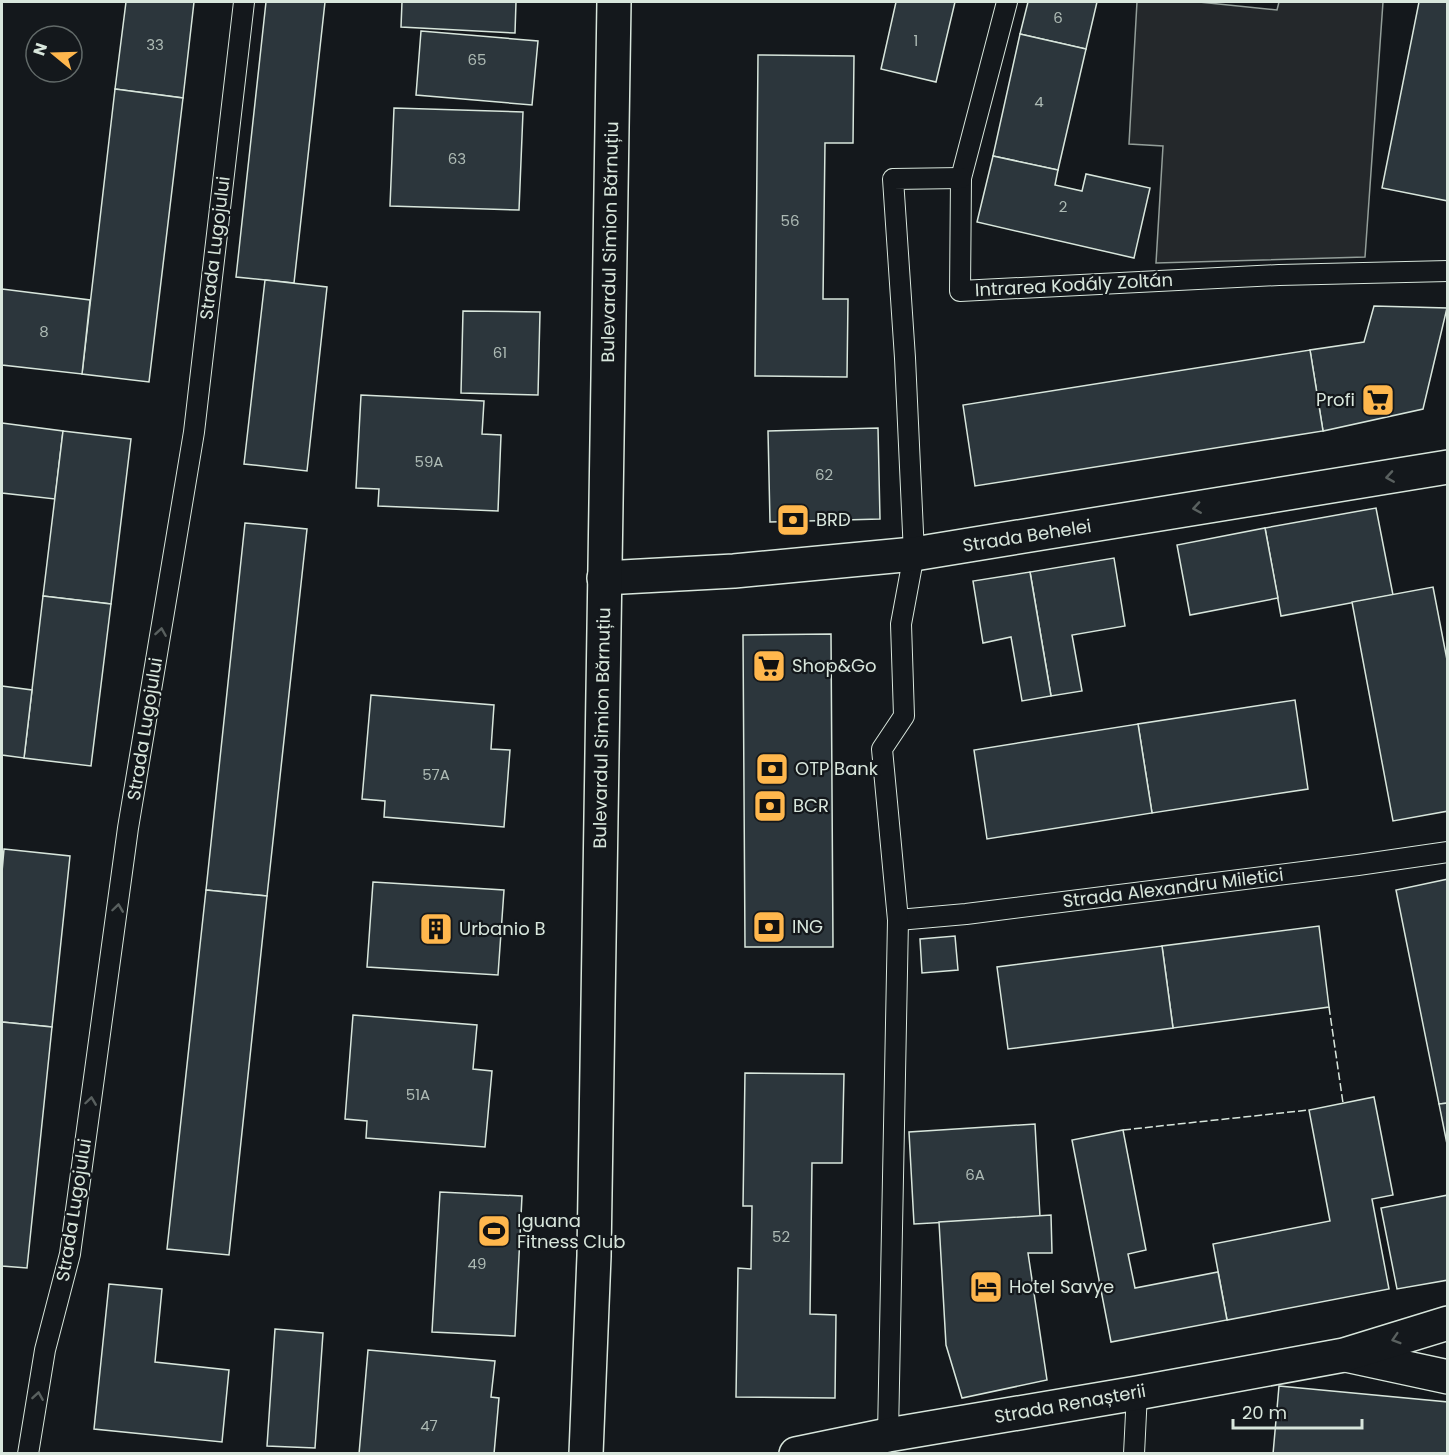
<svg xmlns="http://www.w3.org/2000/svg" width="1449" height="1455" font-family="Poppins,sans-serif">
	<rect width="100%" height="100%" fill="#14181c"/>
	<polygon fill="#24282b" stroke="#939e99" stroke-width="1.5" points="1137,2 1199,2 1277,10 1279,2 1383,2 1365,257 1156,263 1163,146 1129,144"/>
	<g fill="#2c363c" stroke="#d8e6dc" stroke-width="1.5">
		<polygon points="126,2 194,2 183,98 115,89"/>
		<polygon points="266,2 325,2 294,283 236,277"/>
		<polygon points="402,2 516,2 515,33 401,27"/>
		<polygon points="896,2 955,2 936,82 881,69"/>
		<polygon points="1028,2 1097,2 1086,49 1020,34"/>
		<polygon points="1419,2 1448,2 1448,201 1382,188"/>
		<polygon points="421,31 538,41 532,105 416,95"/>
		<polygon points="1020,34 1086,49 1058,170 993,156"/>
		<polygon points="758,55 854,56 853,143 825,143 823,299 848,299 847,377 755,376"/>
		<polygon points="115,89 183,98 149,382 82,374"/>
		<polygon points="394,108 523,112 519,210 390,206"/>
		<polygon points="993,156 1058,170 1055,185 1082,191 1086,174 1150,188 1134,258 977,222"/>
		<polygon points="265,280 327,287 307,471 244,464"/>
		<polygon points="2,289 90,300 82,374 2,365"/>
		<polygon points="1374,306 1447,308 1423,409 1323,431 1310,350 1364,342"/>
		<polygon points="463,311 540,312 538,395 461,393"/>
		<polygon points="1310,350 1323,431 975,486 963,405"/>
		<polygon points="361,395 484,401 482,434 501,435 498,511 378,506 379,489 356,488"/>
		<polygon points="2,423 63,431 55,499 2,493"/>
		<polygon points="878,428 880,519 770,522 768,431"/>
		<polygon points="63,431 131,439 111,604 43,596"/>
		<polygon points="1376,508 1393,595 1281,616 1265,528"/>
		<polygon points="245,523 307,529 267,896 206,890"/>
		<polygon points="1265,528 1278,598 1190,615 1177,545"/>
		<polygon points="1114,558 1125,626 1072,635 1082,691 1051,696 1030,572"/>
		<polygon points="1030,572 1051,696 1022,701 1011,637 983,643 973,581"/>
		<polygon points="1433,587 1448,665 1448,811 1393,821 1352,602"/>
		<polygon points="43,596 111,604 91,766 24,758"/>
		<polygon points="831,634 833,947 745,947 743,635"/>
		<polygon points="2,686 32,690 24,758 2,755"/>
		<polygon points="371,695 494,705 491,749 510,750 504,827 384,817 385,801 362,799"/>
		<polygon points="1295,700 1308,789 1152,813 1138,724"/>
		<polygon points="1138,724 1152,813 987,839 974,750"/>
		<polygon points="4,849 70,856 52,1027 2,1022 2,872"/>
		<polygon points="1448,879 1448,1103 1439,1104 1396,890"/>
		<polygon points="373,882 504,890 498,975 367,967"/>
		<polygon points="206,890 267,896 229,1255 167,1249"/>
		<polygon points="1319,926 1329,1007 1173,1028 1162,946"/>
		<polygon points="955,936 958,970 922,973 920,939"/>
		<polygon points="1162,946 1173,1028 1008,1049 997,967"/>
		<polygon points="353,1015 477,1025 473,1069 492,1071 485,1147 366,1138 367,1121 345,1119"/>
		<polygon points="2,1022 52,1027 27,1268 2,1266"/>
		<polygon points="745,1073 844,1074 842,1163 812,1163 810,1314 836,1315 835,1398 736,1397 738,1268 751,1269 752,1206 743,1206"/>
		<polygon points="1374,1097 1393,1195 1372,1199 1389,1289 1227,1320 1213,1244 1330,1221 1309,1110"/>
		<polygon points="1448,1103 1448,1149 1439,1104"/>
		<polygon points="1035,1124 1040,1217 914,1224 909,1132"/>
		<polygon points="1123,1130 1146,1250 1128,1254 1135,1288 1218,1272 1227,1320 1111,1342 1072,1140"/>
		<polygon points="440,1192 522,1196 515,1336 432,1332"/>
		<polygon points="1448,1195 1448,1280 1397,1289 1381,1208"/>
		<polygon points="1051,1215 1052,1253 1028,1253 1047,1380 962,1398 946,1345 939,1222"/>
		<polygon points="109,1284 162,1289 155,1362 229,1370 222,1442 94,1429"/>
		<polygon points="275,1329 323,1333 315,1448 267,1446"/>
		<polygon points="368,1350 495,1361 491,1397 499,1398 494,1454 359,1454"/>
		<polygon points="1279,1386 1448,1402 1448,1454 1273,1454"/>
	</g>
	<g fill="none" stroke-linecap="round" stroke-linejoin="round">
		<g stroke="#d8e6dc" stroke-width="22">
			<g id="service">
				<polyline points="1007,2 961,178 960,291 1279,275 1448,271"/>
				<polyline points="898,920 966,914 1358,865 1448,852"/>
				<polyline points="888,1435 898,920 882,749 904,716 901,624 914,554 905,358 893,179 961,178"/>
				<polyline points="28,1454 45,1350 70,1254 128,828 194,432 244,2"/>
				<polyline points="1134,1454 1137,1393"/>
			</g>
		</g>
		<g stroke="#d8e6dc" stroke-width="36">
			<g id="minor">
				<polyline points="604,578 734,571 914,554 1448,467"/>
				<polyline points="1346,1355 1448,1377"/>
				<polyline points="796,1454 888,1435 1137,1393 1344,1355 1448,1323"/>
			</g>
		</g>
		<g stroke="#d8e6dc" stroke-width="36">
			<polyline id="primary" points="586,1454 594,1256 614,2"/>
		</g>
		<use href="#service" stroke="#14181c" stroke-width="20"/>
		<use href="#minor" stroke="#14181c" stroke-width="33"/>
		<use href="#primary" stroke="#14181c" stroke-width="33"/>
		<g stroke="#d8e6dc" stroke-width="1.5" stroke-dasharray="8 3" stroke-linecap="butt">
			<polyline points="1329,1007 1343,1103"/>
			<polyline points="1123,1130 1309,1110"/>
		</g>
	</g>
	<defs><path id="oneway-chevron" d="M-2-3.5L2.5 0L-2 3.5" fill="none" stroke-width="1.6" stroke-linecap="round" stroke-linejoin="round" transform="scale(1.5)"/></defs>
	<g stroke="#59605f">
		<use href="#oneway-chevron" transform="translate(1390 477) rotate(171)"/>
		<use href="#oneway-chevron" transform="translate(1197 508) rotate(171)"/>
		<use href="#oneway-chevron" transform="translate(161 632) rotate(-81)"/>
		<use href="#oneway-chevron" transform="translate(118 908) rotate(-82)"/>
		<use href="#oneway-chevron" transform="translate(91 1101) rotate(-82)"/>
		<use href="#oneway-chevron" transform="translate(1396 1339) rotate(163)"/>
		<use href="#oneway-chevron" transform="translate(38 1396) rotate(-81)"/>
	</g>
	<defs>
		<g id="supermarket-square" transform="scale(1.725)"><rect x="-9" y="-9" width="18" height="18" rx="4" fill="#ffb74d" stroke="#14181c"/><path d="M-6-5.5h2.5l.6 2H6L4.5 2H-2.5L-4.4-4H-6ZM-1.5 3.2a1.3 1.3 0 1 0 .1 0ZM3 3.2a1.3 1.3 0 1 0 .1 0Z" fill="#111"/></g>
		<g id="bank-square" transform="scale(1.725)"><rect x="-9" y="-9" width="18" height="18" rx="4" fill="#ffb74d" stroke="#14181c"/><path d="M-6-4H6V4H-6ZM0-2.3a2.3 2.3 0 1 0 0 4.6a2.3 2.3 0 1 0 0-4.6Z" fill="#111"/></g>
		<g id="building-square" transform="scale(1.725)"><rect x="-9" y="-9" width="18" height="18" rx="4" fill="#ffb74d" stroke="#14181c"/><path d="M-4-6H4V6H1V3H-1V6H-4ZM-2.5-4.3h1.7v1.8h-1.7ZM.8-4.3h1.7v1.8H.8ZM-2.5-1h1.7V.8h-1.7ZM.8-1h1.7V.8H.8Z" fill="#111"/></g>
		<g id="stadium-square" transform="scale(1.725)"><rect x="-9" y="-9" width="18" height="18" rx="4" fill="#ffb74d" stroke="#14181c"/><path d="M0-5a6.5 5 0 1 0 0 10a6.5 5 0 1 0 0-10ZM-3.5-1.8h7v3.6h-7Z" fill="#111"/></g>
		<g id="hotel-square" transform="scale(1.725)"><rect x="-9" y="-9" width="18" height="18" rx="4" fill="#ffb74d" stroke="#14181c"/><path d="M-6-4.5h1.5V1H6V5H4.5V3h-9V5H-6ZM-4 0a1.8 1.8 0 1 1 3.6 0ZM.5 0V-2.5h3Q6-2.5 6 0Z" fill="#111"/></g>
	</defs>
	<g fill-rule="evenodd">
		<use href="#supermarket-square" x="1378" y="400"/>
		<use href="#bank-square" x="793" y="520"/>
		<use href="#supermarket-square" x="769" y="666"/>
		<use href="#bank-square" x="772" y="769"/>
		<use href="#bank-square" x="770" y="806"/>
		<use href="#bank-square" x="769" y="927"/>
		<use href="#building-square" x="436" y="929"/>
		<use href="#stadium-square" x="494" y="1231"/>
		<use href="#hotel-square" x="986" y="1287"/>
	</g>
	<g text-anchor="middle" stroke-width="4.5" stroke-linejoin="round" paint-order="stroke">
		<g font-size="15" fill="#adbab4">
			<text x="1058" y="23">6</text>
			<text x="916" y="46">1</text>
			<text x="155" y="50">33</text>
			<text x="477" y="65">65</text>
			<text x="1039" y="107">4</text>
			<text x="457" y="164">63</text>
			<text x="1063" y="212">2</text>
			<text x="790" y="226">56</text>
			<text x="44" y="337">8</text>
			<text x="500" y="358">61</text>
			<text x="429" y="467">59A</text>
			<text x="824" y="480">62</text>
			<text x="436" y="780">57A</text>
			<text x="418" y="1100">51A</text>
			<text x="975" y="1180">6A</text>
			<text x="781" y="1242">52</text>
			<text x="477" y="1269">49</text>
			<text x="429" y="1431">47</text>
		</g>
		<g font-size="18" fill="#d8e6dc" stroke="#14181c">
			<text transform="translate(610 242) rotate(-89)" y="6">Bulevardul Simion Bărnuțiu</text>
			<text transform="translate(215 248) rotate(-83)" y="6">Strada Lugojului</text>
			<text transform="translate(1074 285) rotate(-3)" y="6">Intrarea Kodály Zoltán</text>
			<text transform="translate(1027 536) rotate(-9)" y="6">Strada Behelei</text>
			<text transform="translate(602 728) rotate(-89)" y="6">Bulevardul Simion Bărnuțiu</text>
			<text transform="translate(145 729) rotate(-81)" y="6">Strada Lugojului</text>
			<text transform="translate(1173 888) rotate(-7)" y="6">Strada Alexandru Miletici</text>
			<text transform="translate(74 1210) rotate(-81)" y="6">Strada Lugojului</text>
			<text transform="translate(1070 1404) rotate(-10)" y="6">Strada Renașterii</text>
		</g>
		<g font-size="18" fill="#d8e6dc" stroke="#14181c" text-anchor="start">
			<text x="1355" y="406" text-anchor="end">Profi</text>
			<text x="816" y="526">BRD</text>
			<text x="792" y="672">Shop&amp;Go</text>
			<text x="795" y="775">OTP Bank</text>
			<text x="793" y="812">BCR</text>
			<text x="792" y="933">ING</text>
			<text x="459" y="935">Urbanio B</text>
			<text x="517" y="1227">Iguana<tspan x="517" dy="21">Fitness Club</tspan></text>
			<text x="1009" y="1293">Hotel Savye</text>
		</g>
	</g>
	<rect width="1449" height="1455" fill="none" stroke="#d8e6dc" stroke-width="6"/>
	<g transform="translate(54 54) rotate(289)"><circle r="28" fill="#14181c" stroke="#626a69" stroke-width="1.5"/>
	<path d="M0-4.5L10 22L0 15L-10 22Z" fill="#ffb74d"/>
	<text y="-9" font-size="16" font-weight="bold" text-anchor="middle" fill="#d8e6dc">N</text>
	</g>
	<path d="M1233 1419v9h129v-9" fill="none" stroke="#d8e6dc" stroke-width="3"/>
	<text x="1242" y="1419" font-size="18" fill="#d8e6dc" stroke="#14181c" stroke-width="4.5" paint-order="stroke">20 m</text>
</svg>
